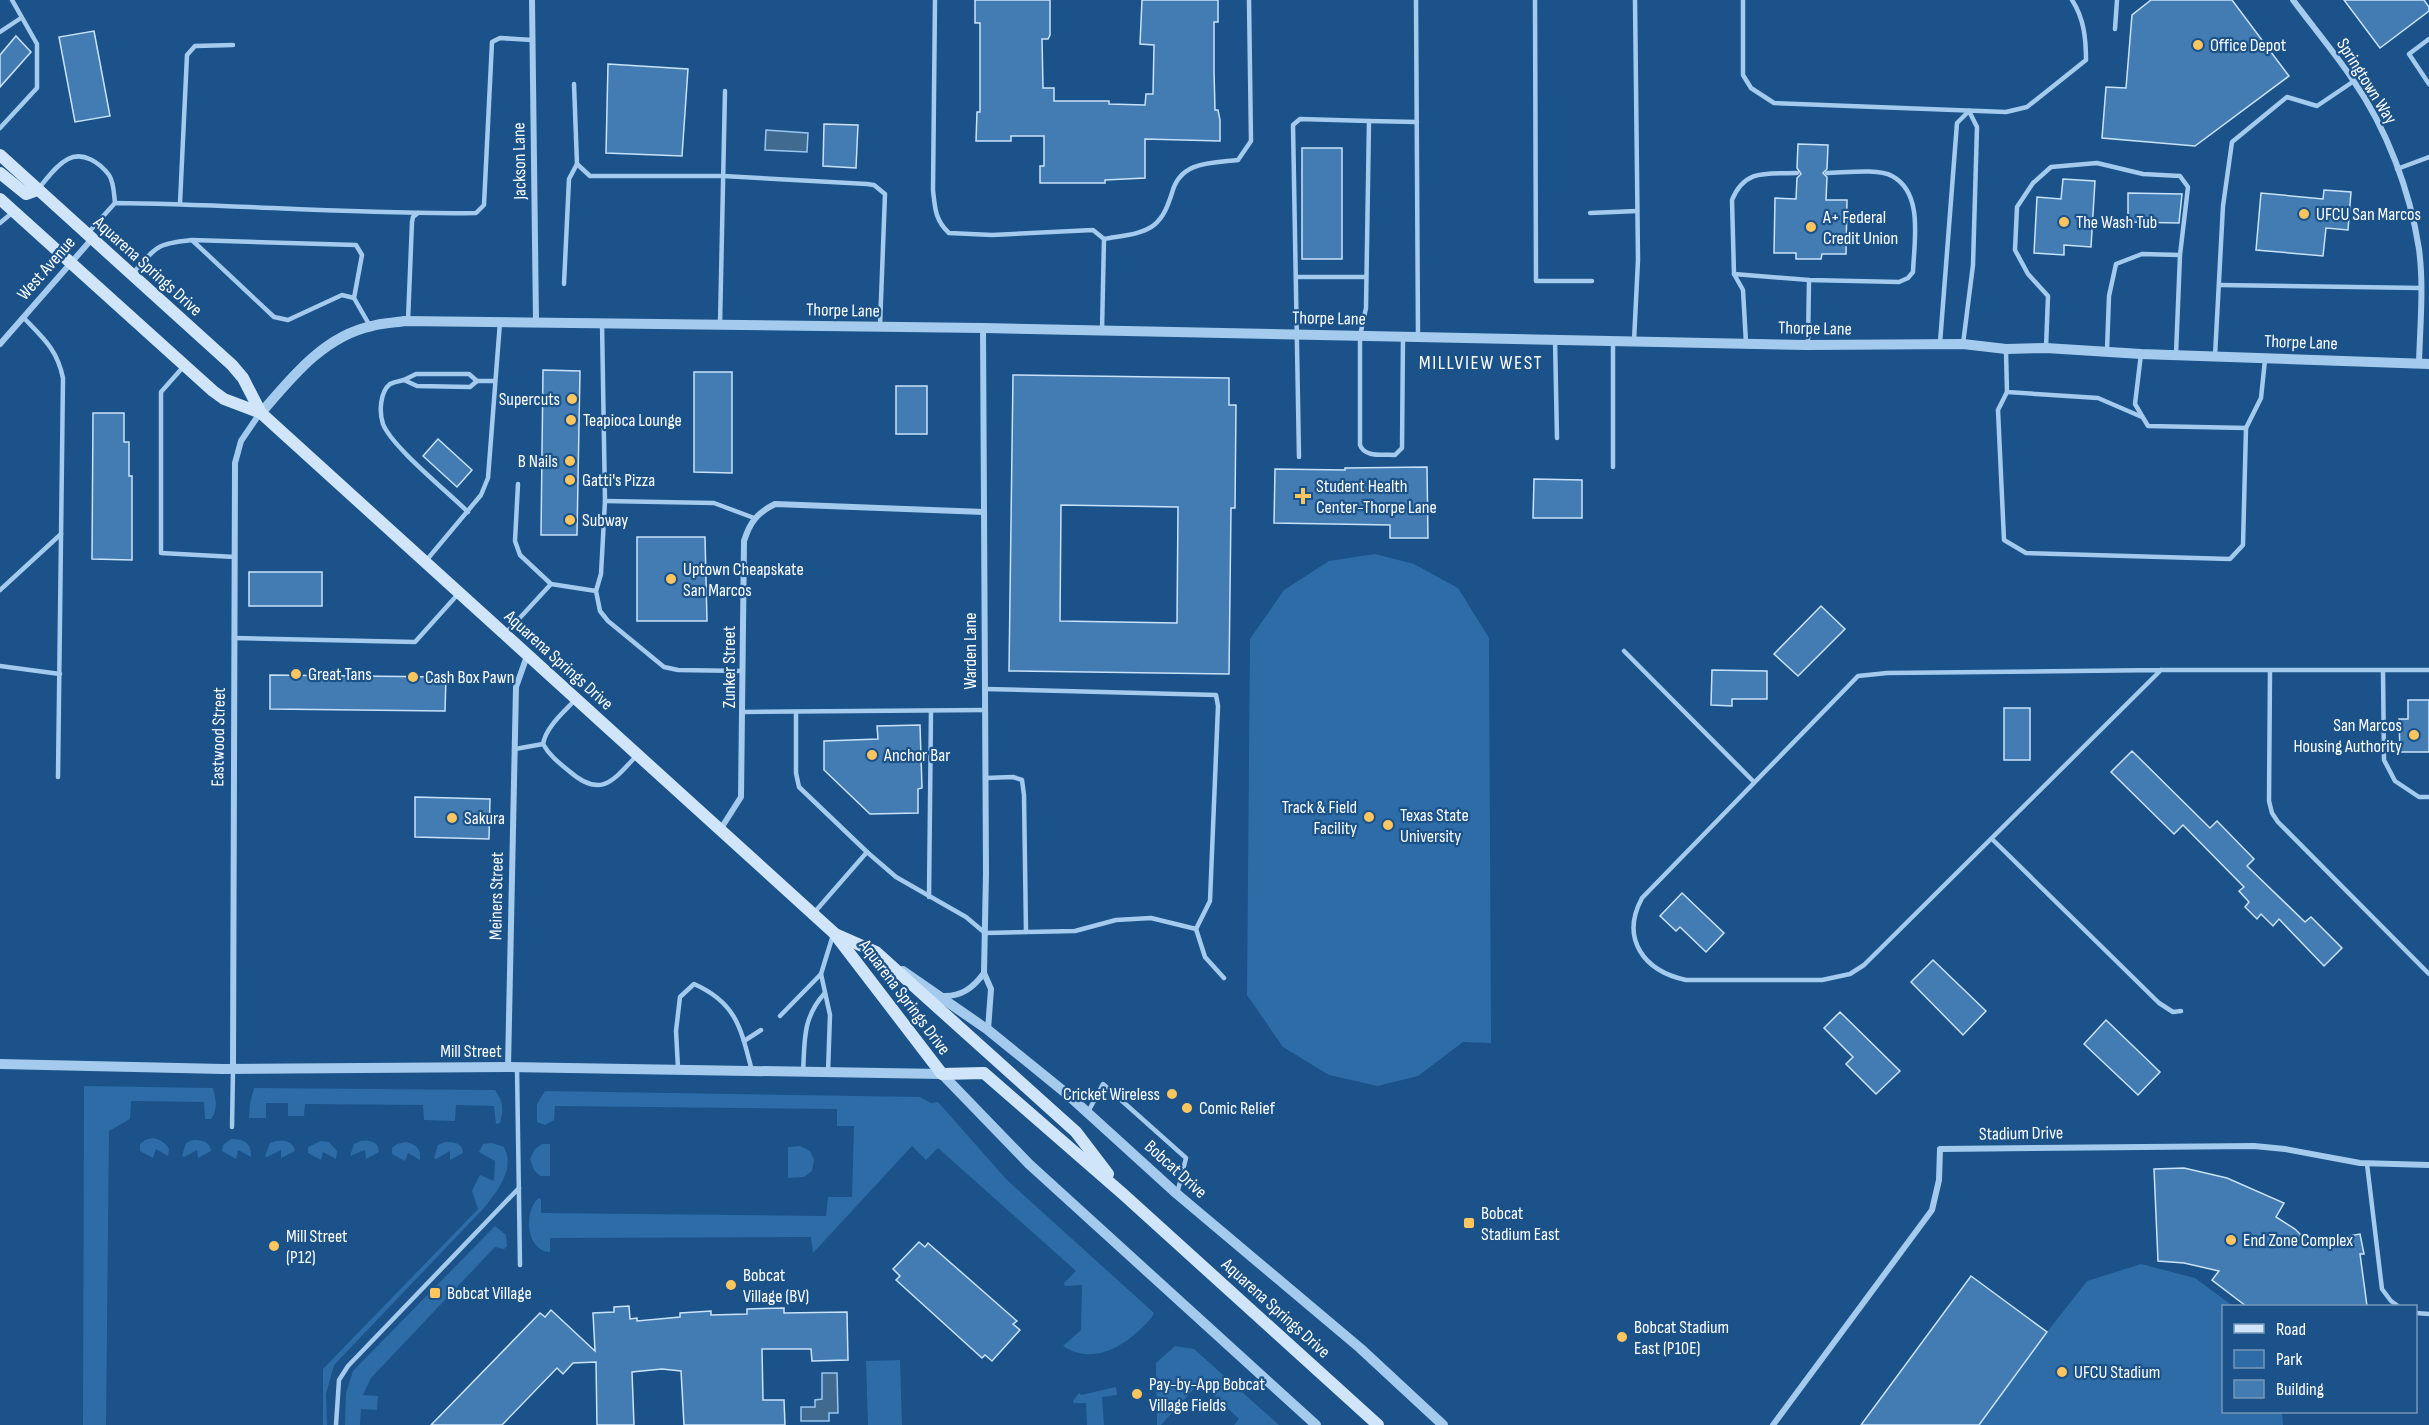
<svg xmlns="http://www.w3.org/2000/svg" width="2429" height="1425" font-family="'Sofia Sans Condensed',sans-serif">
	<rect width="100%" height="100%" fill="#1a5289"/>
	<g fill="#2d6ca7">
		<polygon points="1375,554 1414,564 1458,588 1489,638 1491,1043 1463,1042 1418,1076 1378,1086 1329,1075 1283,1047 1247,995 1250,639 1284,590 1329,561"/>
		<path d="M 84,1086 L 213,1088 C 216,1099 218,1110 211,1119 L 205,1119 L 204,1102 L 131,1101 L 130,1119 L 109,1131 L 106,1425 L 83,1425 Z"/>
		<path d="M 254,1088 L 495,1090 C 503,1102 504,1108 500,1123 L 496,1124 L 494,1106 L 456,1105 L 455,1121 L 424,1120 L 423,1105 L 305,1104 L 304,1116 L 288,1116 L 288,1103 L 266,1103 L 266,1118 L 249,1118 L 250,1103 Z"/>
		<path d="M 545,1091 L 920,1097 L 931,1103 L 938,1102 L 1007,1180 L 1154,1313 L 1152,1317 C 1131,1342 1096,1368 1063,1346 L 1081,1330 L 1082,1285 L 1065,1286 L 1064,1283 L 1076,1271 L 938,1148 L 926,1160 L 912,1146 L 813,1253 L 811,1237 L 550,1238 L 550,1252 C 526,1252 523,1210 539,1198 L 541,1200 L 541,1213 L 826,1216 L 828,1197 L 852,1197 L 854,1126 L 837,1126 L 837,1109 L 555,1106 L 554,1120 L 545,1125 L 537,1122 L 537,1104 Z"/>
		<path d="M 153,1138 C 161,1140 165,1142 169,1149 L 168,1156 L 156,1149 L 153,1158 L 140,1151 L 140,1144 L 145,1140 Z"/>
		<path d="M 231,1139 C 244,1139 252,1143 251,1157 L 238,1150 L 236,1159 L 222,1151 L 223,1145 Z"/>
		<path d="M 193,1140 C 201,1140 210,1141 211,1151 L 198,1158 L 197,1150 L 184,1157 L 182,1156 L 186,1143 Z"/>
		<path d="M 276,1141 C 285,1140 293,1141 295,1151 L 281,1158 L 281,1150 L 267,1157 L 265,1156 L 270,1143 Z"/>
		<polygon points="321,1141 329,1142 337,1151 336,1159 323,1152 321,1160 308,1153 308,1147"/>
		<path d="M 361,1141 C 369,1140 379,1141 379,1152 L 366,1159 L 365,1150 L 350,1156 L 354,1144 Z"/>
		<path d="M 405,1142 C 416,1144 421,1148 420,1160 L 408,1153 L 405,1161 L 392,1154 L 392,1148 L 397,1144 Z"/>
		<path d="M 445,1142 C 454,1142 463,1143 463,1153 L 450,1160 L 450,1151 L 436,1159 L 434,1158 L 438,1145 Z"/>
		<path d="M 492,1143 L 504,1147 C 516,1169 496,1193 483,1209 L 334,1365 L 326,1394 L 327,1425 L 323,1425 L 323,1369 L 478,1209 L 472,1191 L 480,1175 L 494,1181 L 495,1161 L 479,1152 L 483,1144 Z"/>
		<polygon points="542,1144 550,1144 550,1176 540,1176 534,1170 530,1159 535,1149"/>
		<polygon points="800,1146 810,1151 814,1160 812,1171 804,1177 788,1178 788,1147"/>
		<polygon points="495,1226 506,1235 507,1246 504,1249 495,1247 371,1378 363,1395 378,1396 377,1410 361,1409 360,1425 345,1425 346,1393 353,1371"/>
		<polygon points="2141,1264 2195,1278 2233,1306 2224,1306 2224,1412 2282,1412 2283,1425 1861,1425 1971,1276 2047,1332 2087,1281"/>
		<polygon points="1175,1346 1194,1349 1279,1425 1234,1425 1239,1419 1200,1382 1161,1425 1157,1425 1156,1363"/>
		<polygon points="900,1360 902,1425 868,1425 866,1361"/>
		<polygon points="1116,1387 1117,1395 1102,1397 1104,1425 1087,1425 1086,1403 1074,1403 1073,1401 1079,1393 1081,1395"/>
	</g>
	<g fill="#416a91" stroke="#97c6ef" stroke-width="1.5">
		<polygon points="766,130 808,133 807,152 765,150"/>
		<polygon points="822,1373 837,1373 838,1413 829,1413 829,1421 801,1421 801,1407 815,1407 815,1400 822,1399"/>
	</g>
	<g fill="#437cb2" stroke="#c9e2f9" stroke-width="1.5" fill-rule="evenodd">
		<polygon points="975,0 1050,0 1050,35 1048,39 1042,39 1043,88 1054,88 1054,101 1109,101 1109,104 1145,105 1146,94 1153,94 1154,45 1140,44 1142,0 1218,0 1218,22 1214,22 1214,71 1215,110 1218,110 1220,120 1220,141 1145,139 1145,178 1105,180 1105,183 1040,183 1040,166 1044,166 1044,136 1011,136 1011,141 976,141 977,112 980,112 980,23 975,23"/>
		<polygon points="2151,0 2232,0 2289,76 2195,146 2102,138 2106,87 2126,88 2132,15"/>
		<polygon points="2344,0 2424,0 2429,7 2429,11 2380,48"/>
		<polygon points="94,31 110,116 75,122 59,37"/>
		<polygon points="16,36 31,52 0,87 0,55"/>
		<polygon points="608,64 688,69 682,156 606,153"/>
		<polygon points="824,124 858,125 856,168 823,166"/>
		<polygon points="1798,144 1828,145 1827,169 1823,173 1827,177 1826,200 1847,200 1846,254 1822,254 1821,259 1796,259 1796,253 1774,253 1775,198 1796,199 1797,178 1801,174 1797,168"/>
		<rect x="1302" y="148" width="40" height="111"/>
		<polygon points="2063,179 2095,181 2091,247 2064,245 2064,255 2034,253 2037,197 2061,199"/>
		<polygon points="2324,190 2351,192 2348,230 2326,228 2323,256 2256,250 2261,193 2323,199"/>
		<polygon points="2128,193 2182,194 2179,223 2128,222"/>
		<polygon points="543,370 580,371 577,535 541,535"/>
		<polygon points="694,372 732,372 732,473 694,472"/>
		<path d="M 1013,375 L 1229,378 L 1229,405 L 1236,405 L 1235,508 L 1231,508 L 1229,674 L 1009,671 ZM 1061,505 L 1178,507 L 1177,623 L 1060,621 Z"/>
		<rect x="896" y="386" width="31" height="48"/>
		<polygon points="93,413 124,413 124,442 129,442 129,476 132,476 132,560 92,559"/>
		<polygon points="438,439 472,470 457,487 423,456"/>
		<polygon points="1427,467 1428,538 1390,538 1390,525 1274,523 1275,469 1345,470 1345,468"/>
		<polygon points="1534,479 1582,480 1582,518 1533,518"/>
		<polygon points="637,537 705,537 707,621 637,621"/>
		<rect x="249" y="572" width="73" height="34"/>
		<polygon points="1821,606 1845,629 1798,676 1774,654"/>
		<polygon points="1712,670 1767,671 1767,699 1732,699 1732,706 1711,705"/>
		<polygon points="270,675 446,677 445,711 270,709"/>
		<polygon points="2408,700 2429,700 2429,752 2400,752 2399,719 2408,719"/>
		<rect x="2004" y="708" width="26" height="52"/>
		<polygon points="920,725 922,788 918,789 918,813 870,814 824,770 824,741 878,739 877,726"/>
		<polygon points="2132,751 2210,828 2217,821 2254,859 2247,866 2305,922 2311,917 2342,948 2324,966 2279,919 2273,926 2261,914 2257,919 2245,907 2249,902 2239,891 2244,887 2183,825 2174,834 2111,772"/>
		<polygon points="415,797 490,799 489,839 415,837"/>
		<polygon points="1682,893 1724,933 1706,952 1680,927 1676,931 1660,916"/>
		<polygon points="1933,960 1986,1011 1963,1035 1911,982"/>
		<polygon points="1840,1012 1900,1071 1876,1094 1846,1064 1853,1057 1824,1028"/>
		<polygon points="2106,1020 2160,1072 2138,1095 2084,1044"/>
		<polygon points="2184,1168 2227,1178 2284,1203 2276,1217 2295,1229 2309,1243 2360,1234 2364,1254 2360,1254 2367,1306 2246,1306 2212,1280 2219,1271 2184,1263 2158,1261 2154,1169"/>
		<polygon points="919,1242 925,1247 928,1243 1017,1321 1013,1324 1020,1330 992,1361 985,1355 982,1358 896,1280 900,1276 893,1269"/>
		<polygon points="1971,1276 2047,1332 1979,1425 1861,1425"/>
		<polygon points="629,1306 630,1319 637,1318 637,1321 680,1317 680,1313 711,1311 711,1315 747,1314 747,1309 784,1308 784,1313 847,1312 848,1360 812,1361 811,1349 762,1349 763,1400 784,1400 785,1425 684,1425 681,1371 662,1369 632,1372 634,1425 597,1425 596,1362 573,1363 563,1374 557,1368 502,1425 431,1425 540,1313 545,1317 551,1310 595,1351 593,1313 614,1312 614,1307"/>
	</g>
	<g fill="none" stroke-linecap="round" stroke-linejoin="round">
		<g stroke="#a4caed" stroke-width="4.5">
			<path d="M 935,0 L 933,190 C 935,208 935,220 949,233 L 992,235 L 1093,230 L 1104,239 L 1102,331"/>
			<polyline points="1416,0 1418,337"/>
			<polyline points="1535,0 1536,281 1592,281"/>
			<path d="M 1743,0 L 1743,75 L 1751,88 L 1774,103 L 2006,112 L 2027,107 L 2086,60 C 2086,39 2084,18 2072,0"/>
			<polyline points="2115,29 2117,0"/>
			<polyline points="0,32 21,18"/>
			<polyline points="2429,39 2409,54 2429,84"/>
			<polyline points="574,84 577,164 590,176 723,176 867,184 874,185 885,194 880,326"/>
			<polyline points="1369,121 1417,122"/>
			<polyline points="0,128 37,88 37,44 12,0"/>
			<polyline points="2397,169 2429,157"/>
			<path d="M 38,189 C 47,179 56,165 68,159 C 83,151 100,163 109,175 C 114,182 114,195 115,203"/>
			<polyline points="180,203 187,55 195,46 233,45"/>
			<polyline points="1590,213 1637,211"/>
			<polyline points="0,223 12,213"/>
			<path d="M 88,233 L 115,203 C 236,204 356,215 476,213 L 484,205 L 492,42 L 500,38 L 532,40"/>
			<path d="M 1104,239 C 1118,236 1142,235 1154,225 C 1164,217 1168,205 1172,193 C 1180,161 1211,163 1238,160 L 1251,141 L 1249,0"/>
			<polyline points="193,241 274,317 288,320 342,295 354,298"/>
			<path d="M 133,273 C 157,247 154,244 192,240 L 356,245 L 362,255 L 354,298 L 370,326"/>
			<path d="M 1734,274 L 1809,280 L 1899,282 L 1908,278 L 1913,272 C 1914,242 1924,193 1892,176 C 1878,168 1843,173 1827,173"/>
			<polyline points="1296,277 1366,277"/>
			<polyline points="564,284 569,179 577,164"/>
			<polyline points="2219,285 2421,288"/>
			<path d="M 23,317 C 43,338 57,349 63,378 L 58,777"/>
			<polyline points="408,321 412,222 413,217 418,213"/>
			<polyline points="602,323 605,501 601,574 596,591 600,611 608,621 664,667 678,670 743,671"/>
			<polyline points="720,325 725,91"/>
			<polyline points="1555,339 1557,438"/>
			<polyline points="1634,341 1638,260 1635,0"/>
			<path d="M 1746,343 L 1743,290 L 1734,274 L 1732,200 C 1745,168 1768,174 1797,173"/>
			<polyline points="1808,343 1809,280"/>
			<polyline points="1940,343 1957,123 1969,111"/>
			<polyline points="1963,344 1973,265 1977,127 1969,111"/>
			<polyline points="2046,348 2048,296 2028,274 2015,250 2017,207 2033,183 2051,167 2097,163 2143,174 2180,176 2188,187 2180,255 2142,254 2116,264 2109,296 2107,350"/>
			<polyline points="2006,351 2007,392 2098,398 2142,417"/>
			<polyline points="2141,354 2135,404 2148,426 2246,428"/>
			<polyline points="2176,354 2180,255"/>
			<polyline points="2215,356 2223,206 2232,142 2287,97 2317,106 2354,81"/>
			<polyline points="184,366 161,392 161,553 235,557"/>
			<polyline points="404,380 416,374 469,374 477,381 495,381"/>
			<polyline points="2007,392 1998,410 2004,540 2026,553 2230,559 2243,545 2246,428 2261,398 2265,360"/>
			<path d="M 1299,457 L 1293,125 L 1300,119 L 1369,121 L 1366,308 L 1360,336 L 1360,445 C 1365,458 1383,454 1395,455 L 1402,448 L 1403,336"/>
			<polyline points="1613,467 1613,343"/>
			<polyline points="518,484 515,541 520,555 551,584"/>
			<polyline points="605,501 714,503 754,518"/>
			<path d="M 468,512 C 448,492 392,447 383,424 C 379,412 380,392 390,384 C 394,382 400,381 404,380 L 417,386 L 470,387 L 477,381"/>
			<polyline points="425,562 481,495 488,478 500,322"/>
			<polyline points="0,590 61,534"/>
			<polyline points="505,634 551,584 596,591"/>
			<polyline points="234,638 415,642 459,593"/>
			<polyline points="1624,651 1754,782"/>
			<polyline points="0,666 60,674"/>
			<path d="M 2161,670 L 1864,965 L 1850,974 L 1822,980 L 1686,980 C 1644,971 1620,939 1642,898 L 1858,676 L 1887,673 L 2161,670 L 2429,670"/>
			<polyline points="2270,671 2269,801 2272,813 2278,822 2429,974"/>
			<polyline points="2383,671 2384,760 2395,781 2419,797 2429,797"/>
			<polyline points="985,689 1216,695 1218,706 1210,901 1196,929"/>
			<path d="M 574,701 C 563,713 546,727 543,744 C 549,755 559,763 569,771 C 601,799 613,781 637,755"/>
			<polyline points="744,712 985,710"/>
			<polyline points="796,712 796,773 799,787 867,852"/>
			<polyline points="515,749 543,744"/>
			<polyline points="985,778 1013,777 1022,780 1024,795 1026,932"/>
			<polyline points="1992,839 2159,1003 2173,1012 2181,1011"/>
			<polyline points="929,897 931,711"/>
			<polyline points="813,914 867,852 896,877 966,917 985,933 1075,931 1116,920 1151,918 1196,929 1205,957 1224,978"/>
			<polyline points="821,974 830,1015 828,1072"/>
			<polyline points="780,1016 821,974 833,935"/>
			<polyline points="744,1041 761,1030"/>
			<polyline points="517,1068 520,1265"/>
			<path d="M 678,1068 L 676,1031 L 680,997 L 694,984 C 737,1003 741,1029 752,1071"/>
			<path d="M 803,1072 C 805,1041 802,1019 824,994"/>
			<polyline points="1088,1112 1103,1084 1186,1158 1177,1194"/>
			<polyline points="232,1127 233,1070"/>
			<polyline points="2367,1164 2382,1289 2391,1301 2398,1306"/>
			<polyline points="2416,1313 2429,1314"/>
			<polyline points="336,1425 339,1380 348,1366 519,1188"/>
		</g>
		<g stroke="#a4caed" stroke-width="6">
			<polyline points="532,0 536,322"/>
			<path d="M 2293,0 C 2313,27 2335,53 2353,80 C 2387,129 2410,191 2419,249 C 2424,287 2420,326 2419,363"/>
			<polyline points="983,328 986,873 984,973 991,989 988,1030"/>
			<polyline points="0,344 91,240"/>
			<path d="M 720,830 L 741,797 L 744,541 C 750,522 757,513 775,504 L 984,512"/>
			<path d="M 942,996 C 961,997 973,988 984,973"/>
			<polyline points="508,1067 516,687 527,656"/>
			<polyline points="233,1069 235,463 241,441 260,413"/>
			<polyline points="1773,1425 1932,1210 1939,1180 1940,1149 2254,1146 2285,1149 2360,1163 2429,1165"/>
		</g>
		<g stroke="#a4caed" stroke-width="10">
			<path d="M 261,413 C 291,378 324,336 372,326 C 382,323 394,323 404,321 L 983,328 L 1808,345 L 1963,344 L 2006,349 L 2046,348 L 2141,354 L 2429,364"/>
			<polyline points="903,971 988,1030 1067,1094 1177,1194 1360,1348 1443,1425"/>
			<polyline points="0,1064 223,1069 508,1067 942,1074 1029,1164 1316,1425"/>
		</g>
		<g stroke="#d0e5f9" stroke-width="12">
			<polyline points="0,155 232,365 243,378 261,413 834,933 942,1074 984,1073 1123,1194 1378,1425"/>
			<polyline points="0,173 26,194 37,190"/>
			<polyline points="0,199 213,391 224,399 261,413"/>
			<polyline points="835,934 876,952 1076,1132 1108,1174"/>
		</g>
	</g>
	<g fill="#ffc660" stroke="#1a5289" stroke-width="2">
		<circle cx="2198" cy="45" r="6"/>
		<circle cx="2304" cy="214" r="6"/>
		<circle cx="2064" cy="222" r="6"/>
		<circle cx="1811" cy="227" r="6"/>
		<circle cx="572" cy="399" r="6"/>
		<circle cx="571" cy="420" r="6"/>
		<circle cx="570" cy="461" r="6"/>
		<circle cx="570" cy="480" r="6"/>
		<path d="M1300 487h6v6h6v6h-6v6h-6v-6h-6v-6h6z"/>
		<circle cx="570" cy="520" r="6"/>
		<circle cx="671" cy="579" r="6"/>
		<circle cx="296" cy="674" r="6"/>
		<circle cx="413" cy="677" r="6"/>
		<circle cx="2414" cy="735" r="6"/>
		<circle cx="872" cy="755" r="6"/>
		<circle cx="1369" cy="817" r="6"/>
		<circle cx="452" cy="818" r="6"/>
		<circle cx="1388" cy="825" r="6"/>
		<circle cx="1172" cy="1094" r="6"/>
		<circle cx="1187" cy="1108" r="6"/>
		<rect x="1463" y="1217" width="12" height="12" rx="3"/>
		<circle cx="2231" cy="1240" r="6"/>
		<circle cx="274" cy="1246" r="6"/>
		<circle cx="731" cy="1285" r="6"/>
		<rect x="429" y="1287" width="12" height="12" rx="3"/>
		<circle cx="1622" cy="1337" r="6"/>
		<circle cx="2062" cy="1372" r="6"/>
		<circle cx="1137" cy="1394" r="6"/>
	</g>
	<g text-anchor="middle" stroke-width="4.5" stroke-linejoin="round" paint-order="stroke">
		<g font-size="18" fill="#fff" stroke="#1a5289" text-anchor="start">
			<text x="2210" y="51">Office Depot</text>
			<text x="2316" y="220">UFCU San Marcos</text>
			<text x="1823" y="223">A+ Federal<tspan x="1823" dy="21">Credit Union</tspan></text>
			<text x="2076" y="228">The Wash Tub</text>
			<text x="560" y="405" text-anchor="end">Supercuts</text>
			<text x="583" y="426">Teapioca Lounge</text>
			<text x="558" y="467" text-anchor="end">B Nails</text>
			<text x="582" y="486">Gatti's Pizza</text>
			<text x="1316" y="492">Student Health<tspan x="1316" dy="21">Center-Thorpe Lane</tspan></text>
			<text x="582" y="526">Subway</text>
			<text x="683" y="575">Uptown Cheapskate<tspan x="683" dy="21">San Marcos</tspan></text>
			<text x="308" y="680">Great Tans</text>
			<text x="425" y="683">Cash Box Pawn</text>
			<text x="2402" y="731" text-anchor="end">San Marcos<tspan x="2402" dy="21">Housing Authority</tspan></text>
			<text x="884" y="761">Anchor Bar</text>
			<text x="1357" y="813" text-anchor="end">Track &amp; Field<tspan x="1357" dy="21">Facility</tspan></text>
			<text x="1400" y="821">Texas State<tspan x="1400" dy="21">University</tspan></text>
			<text x="464" y="824">Sakura</text>
			<text x="1160" y="1100" text-anchor="end">Cricket Wireless</text>
			<text x="1199" y="1114">Comic Relief</text>
			<text x="1481" y="1219">Bobcat<tspan x="1481" dy="21">Stadium East</tspan></text>
			<text x="286" y="1242">Mill Street<tspan x="286" dy="21">(P12)</tspan></text>
			<text x="2243" y="1246">End Zone Complex</text>
			<text x="743" y="1281">Bobcat<tspan x="743" dy="21">Village (BV)</tspan></text>
			<text x="447" y="1299">Bobcat Village</text>
			<text x="1634" y="1333">Bobcat Stadium<tspan x="1634" dy="21">East (P10E)</tspan></text>
			<text x="2074" y="1378">UFCU Stadium</text>
			<text x="1149" y="1390">Pay-by-App Bobcat<tspan x="1149" dy="21">Village Fields</tspan></text>
		</g>
		<g font-size="18" fill="#fff" stroke="#1a5289">
			<text transform="translate(2367 81) rotate(58)" y="6">Springtown Way</text>
			<text transform="translate(519 161) rotate(-91)" y="6">Jackson Lane</text>
			<text transform="translate(148 266) rotate(42)" y="6">Aquarena Springs Drive</text>
			<text transform="translate(46 268) rotate(-49)" y="6">West Avenue</text>
			<text transform="translate(843 310) rotate(1)" y="6">Thorpe Lane</text>
			<text transform="translate(1329 318) rotate(1)" y="6">Thorpe Lane</text>
			<text transform="translate(1815 328) rotate(1)" y="6">Thorpe Lane</text>
			<text transform="translate(2301 342) rotate(2)" y="6">Thorpe Lane</text>
			<text transform="translate(970 651) rotate(-90)" y="6">Warden Lane</text>
			<text transform="translate(559 660) rotate(42)" y="6">Aquarena Springs Drive</text>
			<text transform="translate(729 667) rotate(-90)" y="6">Zunker Street</text>
			<text transform="translate(218 737) rotate(-89)" y="6">Eastwood Street</text>
			<text transform="translate(496 896) rotate(-89)" y="6">Meiners Street</text>
			<text transform="translate(905 997) rotate(53)" y="6">Aquarena Springs Drive</text>
			<text x="471" y="1057">Mill Street</text>
			<text transform="translate(2021 1133) rotate(-1)" y="6">Stadium Drive</text>
			<text transform="translate(1176 1169) rotate(42)" y="6">Bobcat Drive</text>
			<text transform="translate(1276 1308) rotate(42)" y="6">Aquarena Springs Drive</text>
		</g>
		<g font-size="20" letter-spacing="1.5" fill="#fff" stroke="#1a5289">
			<text x="1481" y="369">MILLVIEW WEST</text>
		</g>
	</g>
	<rect x="2222" y="1305" width="195" height="108" fill="#1a5289" stroke="#7697b8" stroke-width="1.5"/>
	<rect x="2234" y="1324" width="30" height="9" fill="#d0e5f9" stroke="#7697b8" stroke-width="1.5"/>
	<text x="2276" y="1335" font-size="18" fill="#ffffff">Road</text>
	<rect x="2234" y="1350" width="30" height="18" fill="#2d6ca7" stroke="#7697b8" stroke-width="1.5"/>
	<text x="2276" y="1365" font-size="18" fill="#ffffff">Park</text>
	<rect x="2234" y="1380" width="30" height="18" fill="#437cb2" stroke="#7697b8" stroke-width="1.5"/>
	<text x="2276" y="1395" font-size="18" fill="#ffffff">Building</text>
</svg>
